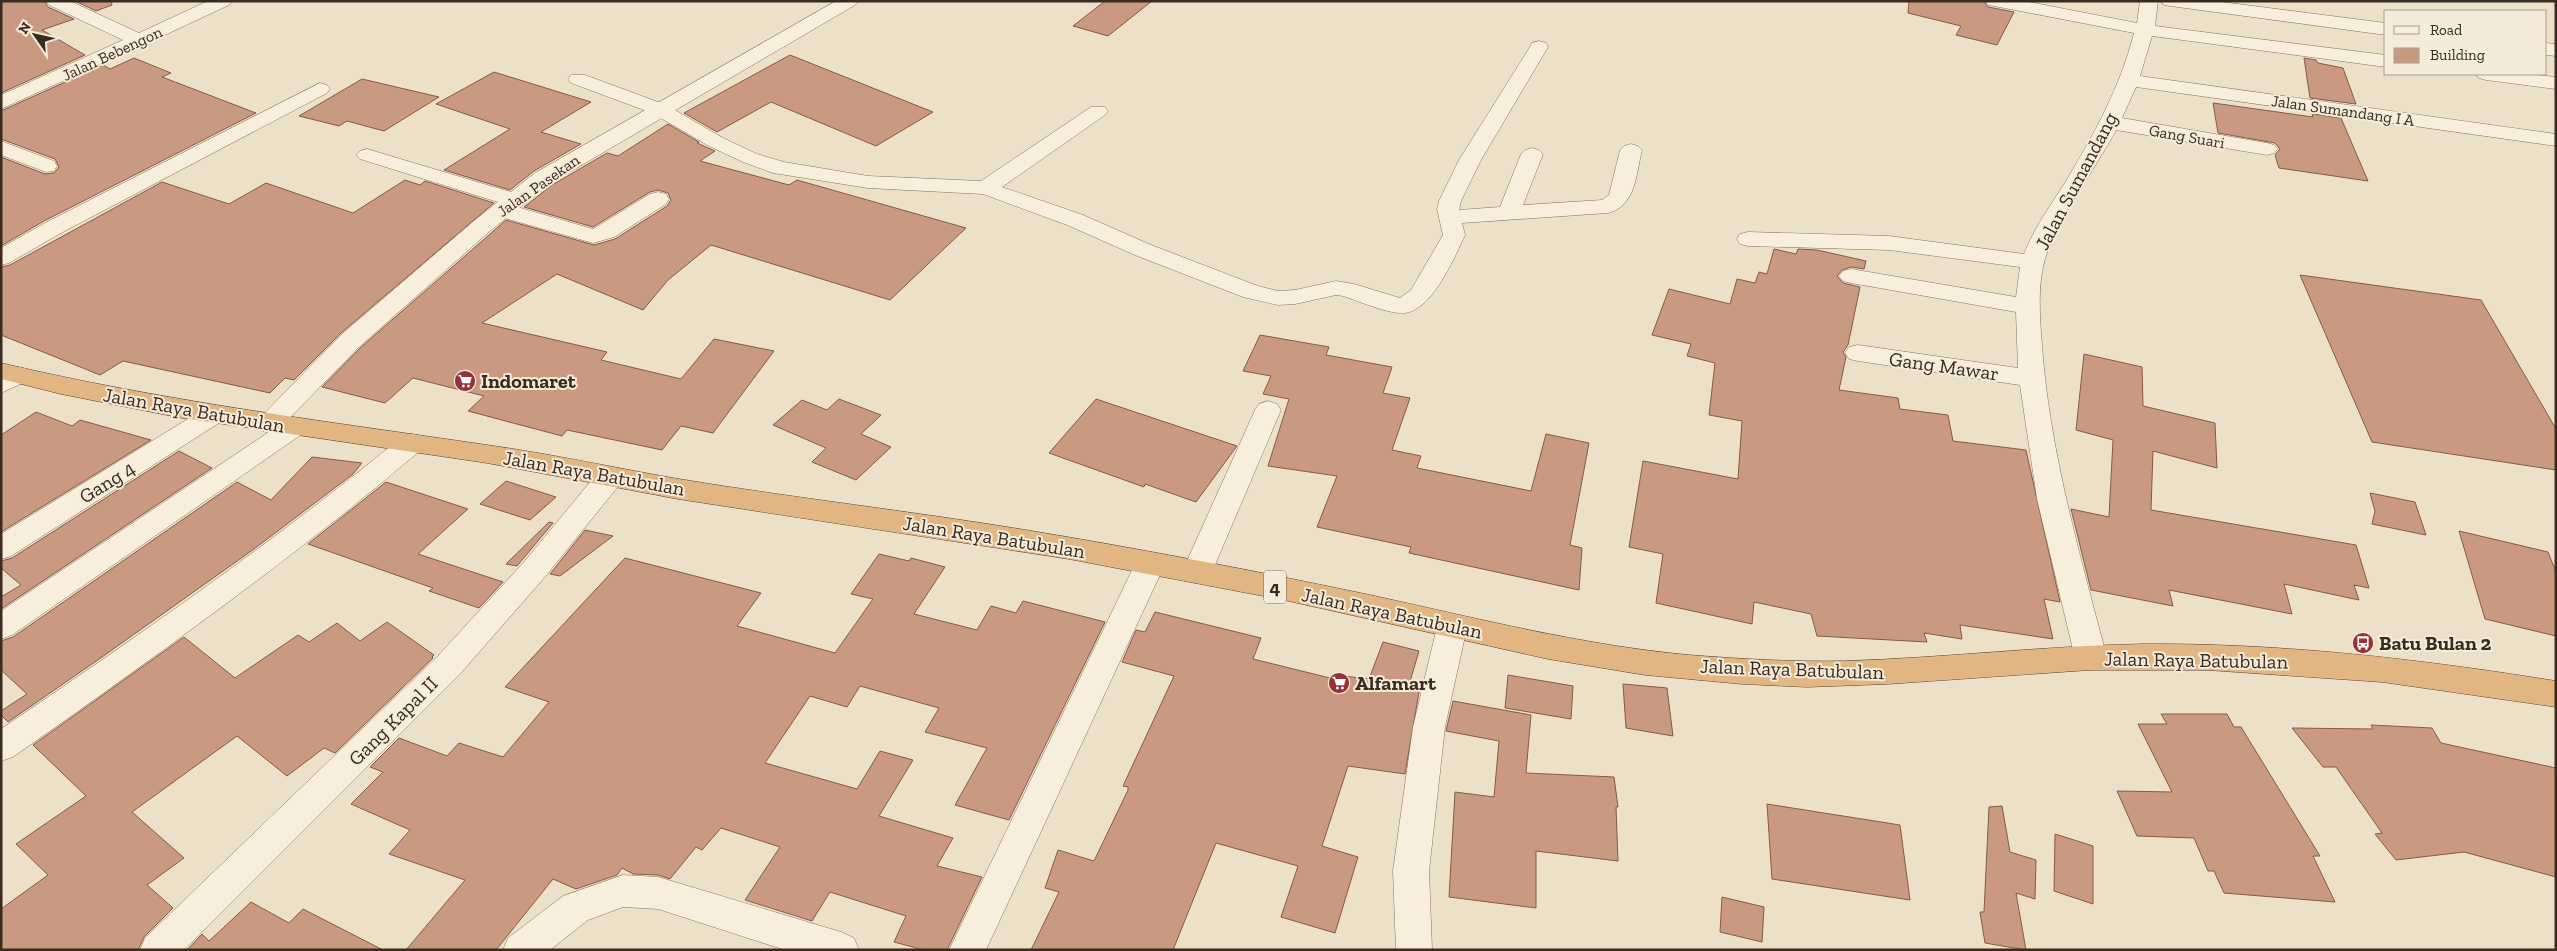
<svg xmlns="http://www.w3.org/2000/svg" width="2557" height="951" font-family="'Zilla Slab',serif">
	<rect width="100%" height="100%" fill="#ede0c9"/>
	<g fill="#c99a81" stroke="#875a45">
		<polygon points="1,1 44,1 48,7 74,19 42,30 85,55 1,93"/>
		<polygon points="75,1 111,1 112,5 96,11"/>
		<polygon points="1105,1 1152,1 1108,36 1073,26"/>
		<polygon points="1909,1 1983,1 1988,7 2014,12 1997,45 1956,35 1961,26 1908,13"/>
		<polygon points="790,55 933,112 876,146 771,102 717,132 684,113"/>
		<polygon points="134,58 171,73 162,77 256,113 44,221 1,246 1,157 45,174 54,173 59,167 55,159 1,139 1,111 103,65 110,69"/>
		<polygon points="2304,58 2316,60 2318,63 2343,68 2356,104 2310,98"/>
		<polygon points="494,72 591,102 541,132 581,144 534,171 510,190 444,170 510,129 436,104"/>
		<polygon points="362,79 439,97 384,131 347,121 339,126 299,116"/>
		<polygon points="2213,103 2313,117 2312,114 2341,118 2368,181 2279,168 2275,155 2280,149 2275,143 2218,133"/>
		<polygon points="668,124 699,142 697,143 715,151 700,161 789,185 797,180 966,228 890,300 711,245 668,280 643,310 557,274 482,323 607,352 601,360 681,379 714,339 774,351 713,433 681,426 662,450 567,430 562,436 468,411 484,396 413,378 385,403 322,387 360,348 506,220 594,245 615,239 667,206 671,200 668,193 658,190 650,192 593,227 524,207 552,185 607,153 618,156"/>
		<polygon points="405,180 420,185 425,181 494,203 340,334 294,380 285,378 270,393 123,361 100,375 1,335 1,267 10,265 162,182 229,204 266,183 353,213"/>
		<polygon points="1774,249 1796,254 1798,249 1817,250 1866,261 1864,269 1851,267 1842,270 1837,276 1843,283 1860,287 1848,345 1843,352 1846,357 1839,390 1898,398 1900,409 1948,415 1953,441 2026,450 2060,602 2044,599 2053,639 1960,625 1962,639 1924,633 1927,642 1817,636 1811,614 1754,602 1752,624 1656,603 1663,554 1629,547 1643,461 1738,479 1742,421 1709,415 1715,363 1687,356 1691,344 1652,335 1669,289 1730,304 1737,279 1755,283 1759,272 1767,274"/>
		<polygon points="2300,275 2481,300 2556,429 2556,470 2372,442"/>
		<polygon points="1260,335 1329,347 1326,355 1392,367 1383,393 1410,398 1392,450 1421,456 1417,468 1531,491 1546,434 1589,443 1570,545 1582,548 1579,590 1409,553 1411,547 1317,527 1337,476 1268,466 1289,399 1263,394 1271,376 1243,371"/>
		<polygon points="2084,354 2142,367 2143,406 2215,423 2217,468 2153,451 2151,510 2356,545 2369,588 2354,585 2359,600 2284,584 2292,614 2169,590 2173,606 2091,590 2071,509 2109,517 2113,440 2076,430"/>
		<polygon points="839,399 881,415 861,434 891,447 856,480 812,462 826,448 773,425 802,400 827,410"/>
		<polygon points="1096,399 1237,446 1196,502 1145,484 1144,487 1049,453"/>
		<polygon points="36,412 72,426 80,420 151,440 1,532 1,435"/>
		<polygon points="179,451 212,468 1,609 1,597 21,585 1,568 1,561 12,558"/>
		<polygon points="312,457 362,463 353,474 254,549 102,657 8,722 1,715 1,711 27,694 1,670 1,641 13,637 237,482 271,500"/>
		<polygon points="506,481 556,497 530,520 480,504"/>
		<polygon points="386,482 468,509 418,554 503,582 479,608 429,591 433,588 308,544"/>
		<polygon points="2370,493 2415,502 2426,535 2372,524 2375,511"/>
		<polygon points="549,522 553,523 517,566 506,564"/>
		<polygon points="585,530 613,536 560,576 550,574"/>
		<polygon points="2459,531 2548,552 2556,572 2556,636 2485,619"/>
		<polygon points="879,554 909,561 911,558 945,567 914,614 977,630 991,606 1016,613 1023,601 1105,622 1009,820 955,805 987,748 925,732 939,708 860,686 847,707 810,696 765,763 857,789 880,751 913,760 879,816 953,838 937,866 982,877 947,950 924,950 894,942 906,916 830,892 812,921 745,900 780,847 721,828 702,850 696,847 670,879 658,875 633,874 622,868 617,875 576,889 553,879 496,950 406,950 465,880 389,854 410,830 351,804 383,772 370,767 399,738 447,756 459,743 503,757 549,702 505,687 625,558 761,593 737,626 835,653 873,599 851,594"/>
		<polygon points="1155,612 1261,638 1253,659 1334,679 1335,675 1369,679 1383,642 1419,651 1409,685 1420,686 1405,774 1348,766 1322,846 1358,857 1335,933 1281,917 1298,866 1216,843 1173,950 1031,950 1059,892 1045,888 1058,850 1094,861 1128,790 1128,787 1123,786 1174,676 1122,662 1136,630 1145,632"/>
		<polygon points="387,622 434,655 432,657 433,658 335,753 324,748 287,776 237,736 132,812 184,858 147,885 173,908 144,937 138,950 1,950 1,909 48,875 16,844 86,796 33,745 184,637 235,678 298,635 309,642 337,623 360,641"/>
		<polygon points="1508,675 1573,686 1571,719 1505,708"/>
		<polygon points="1623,684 1667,688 1673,736 1626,728"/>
		<polygon points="1453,701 1531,715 1526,773 1614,777 1618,807 1616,807 1618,861 1536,851 1536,908 1449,897 1455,792 1494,797 1499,741 1446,731"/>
		<polygon points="2161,714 2227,714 2234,727 2241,727 2320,856 2313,856 2335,902 2224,893 2214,871 2208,871 2194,838 2137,836 2117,791 2172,792 2138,724 2167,724"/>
		<polygon points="2371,725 2432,728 2441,743 2556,768 2556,877 2464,852 2396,860 2375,834 2382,833 2336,767 2323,767 2292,728 2373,729"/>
		<polygon points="1767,804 1900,825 1910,900 1772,879"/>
		<polygon points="2002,806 2010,852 2036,860 2035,899 2016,893 2026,950 1985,943 1980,912 1984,912 1989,807"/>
		<polygon points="2055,834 2093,846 2093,904 2054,891"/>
		<polygon points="1722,897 1764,907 1762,942 1720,932"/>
		<polygon points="251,902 289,923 303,909 383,950 187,950 202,934 209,941"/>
	</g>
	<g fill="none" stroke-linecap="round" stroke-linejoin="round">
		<g stroke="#89725e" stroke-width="1">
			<g id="minor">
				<polygon points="46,1 70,1 139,33 208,1 232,1 229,5 150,42 148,45 140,46 1,109 1,95 123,40 49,5"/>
				<path d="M 1985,1 L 2024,1 L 2137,23 L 2140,1 L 2158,1 L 2155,26 L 2386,55 L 2386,67 L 2152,36 L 2140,76 L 2556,134 L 2556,146 L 2136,87 L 2122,118 L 2267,143 L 2274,145 L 2278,149 L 2274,153 L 2267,155 L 2116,130 C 2095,170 2058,217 2045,259 C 2037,287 2040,318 2042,346 C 2050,453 2080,555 2107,658 L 2102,667 L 2091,670 L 2080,667 L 2075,658 L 2037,499 L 2020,385 L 1858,361 L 1849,359 L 1845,353 L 1849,347 L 1858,345 L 2018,368 L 2016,312 L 1851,283 L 1843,281 L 1839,276 L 1843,271 L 1851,269 L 2016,297 L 2020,267 L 1889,250 L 1748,246 L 1740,244 L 1737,239 L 1740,234 L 1748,232 L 1889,236 L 2024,254 C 2034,228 2051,205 2066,181 C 2094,134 2120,88 2134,33 L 1994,6 L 1988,5 Z"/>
				<polygon points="2161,1 2214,1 2386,23 2386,35 2170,6 2164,5"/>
				<path d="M 1539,41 L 1546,43 L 1548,47 L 1481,160 L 1461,201 L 1459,210 L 1500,207 L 1521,154 L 1525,150 L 1532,148 L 1539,150 L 1543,154 L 1523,205 L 1602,200 L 1609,195 L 1620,150 L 1624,146 L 1631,144 L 1638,146 L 1642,150 C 1636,174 1636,206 1608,213 L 1462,223 L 1465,235 C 1454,258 1430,317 1399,313 C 1381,311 1361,302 1343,296 L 1336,295 L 1295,304 L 1278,305 L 1243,297 L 1135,255 L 1067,225 L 983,194 L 868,188 L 773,173 L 743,162 L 709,146 L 652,113 L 571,83 L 568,79 L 571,75 L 585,75 L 666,105 L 723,138 L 757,154 L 784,162 L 868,176 L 981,181 L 1091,107 L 1105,107 L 1108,111 L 1105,115 L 1002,187 L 1083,215 L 1151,245 L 1258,286 L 1278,291 L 1295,290 L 1336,281 L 1354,284 L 1400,298 L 1411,290 L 1443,235 L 1437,209 L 1439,201 L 1459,160 L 1530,47 L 1532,43 Z"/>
				<polygon points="2546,43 2556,44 2556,56 2546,55"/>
				<polygon points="2476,74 2530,74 2556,77 2556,89 2486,80 2479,78"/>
				<polygon points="320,83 327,85 330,89 327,93 61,233 9,263 1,265 1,248 45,223"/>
				<polygon points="1,141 54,161 57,166 54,171 46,172 1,155"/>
				<polygon points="367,149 521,195 524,200 521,205 514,206 593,229 650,194 658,192 666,194 669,199 666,204 614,237 593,243 494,215 491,210 494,205 501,203 360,159 356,155 360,151"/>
				<polygon points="18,367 27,369 31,375 27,381 1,393 1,374"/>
				<polygon points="1268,401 1277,404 1281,410 1212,572 1207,580 1197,583 1187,580 1182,572 1255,410 1259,404"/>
				<polygon points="213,406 222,409 226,415 222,421 11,556 1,559 1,534 204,409"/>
				<polygon points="293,419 302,422 306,428 302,434 12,635 1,639 1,611 284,422"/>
				<path d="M 412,434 L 421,436 L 425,443 L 421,450 C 291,560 152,659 13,757 L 1,761 L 1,729 C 138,636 274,542 403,436 Z"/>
				<polygon points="610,467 620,470 624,477 620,484 544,578 459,675 184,950 140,950 145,938 437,657 524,562 600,470"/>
				<polygon points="1150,553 1160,556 1165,564 986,950 949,950 1135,564 1140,556"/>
				<polygon points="1452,615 1463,619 1467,627 1445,727 1429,871 1432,950 1396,950 1393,871 1413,727 1437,627 1441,619"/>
				<polygon points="623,875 658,877 841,932 854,938 859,950 785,950 658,909 623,907 588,920 550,950 503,950 508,938 563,896"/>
			</g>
		</g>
		<g stroke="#89725e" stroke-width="1">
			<polygon id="tertiary" points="836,1 858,1 855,5 551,183 491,230 359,347 278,430 269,433 260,430 256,424 260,418 341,335 475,220 535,173"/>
		</g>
		<g stroke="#574132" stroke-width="1">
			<path id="trunk" d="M 1,363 C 162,401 324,421 487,445 C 552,454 615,468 679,479 C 794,498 910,511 1026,530 C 1141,549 1256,571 1370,595 C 1476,618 1581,645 1689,655 C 1741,659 1792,662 1844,661 C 1944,658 2043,646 2143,644 C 2281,643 2419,659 2556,681 L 2556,707 L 2382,682 L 2207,670 L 2090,670 L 1888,684 L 1807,687 L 1742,684 L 1645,675 L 1548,659 L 1284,600 L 1069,559 L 678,499 L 487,463 L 182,418 L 61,394 L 1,379 Z"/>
		</g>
		<use href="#minor" fill="#f8eedc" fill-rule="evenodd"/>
		<use href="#tertiary" fill="#f8eedc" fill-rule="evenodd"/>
		<use href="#trunk" fill="#e2b682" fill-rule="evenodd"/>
	</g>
	<defs>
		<g id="supermarket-disc" transform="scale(1.125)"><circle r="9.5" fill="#963139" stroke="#f5ebd9"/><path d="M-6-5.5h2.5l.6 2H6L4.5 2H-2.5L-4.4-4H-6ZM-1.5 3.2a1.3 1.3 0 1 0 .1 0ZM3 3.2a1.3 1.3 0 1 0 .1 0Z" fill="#fff"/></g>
		<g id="bus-disc" transform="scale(1.125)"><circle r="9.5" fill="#963139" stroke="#f5ebd9"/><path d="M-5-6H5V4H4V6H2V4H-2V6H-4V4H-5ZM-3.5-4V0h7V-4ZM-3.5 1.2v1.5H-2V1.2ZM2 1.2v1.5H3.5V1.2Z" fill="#fff"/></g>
	</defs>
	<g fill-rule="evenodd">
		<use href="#supermarket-disc" x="465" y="381"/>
		<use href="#bus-disc" x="2363" y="643"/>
		<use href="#supermarket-disc" x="1339" y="683"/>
	</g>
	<g text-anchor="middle" stroke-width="4" stroke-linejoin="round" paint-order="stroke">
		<g font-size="16" fill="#3a2b21" stroke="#f5ebd9">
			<text transform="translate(112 53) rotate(-25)" y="6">Jalan Bebengon</text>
			<text transform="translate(2343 110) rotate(8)" y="6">Jalan Sumandang I A</text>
			<text transform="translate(2187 136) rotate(10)" y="6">Gang Suari</text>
			<text transform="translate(538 185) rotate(-35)" y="6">Jalan Pasekan</text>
		</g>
		<rect fill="#f5ebd9" stroke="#726558" stroke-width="1" x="1264" y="570.5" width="22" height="33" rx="4"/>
		<g font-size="19" font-weight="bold" fill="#3a2b21">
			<text x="1275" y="594">4</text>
		</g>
		<g font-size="20" fill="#3a2b21" stroke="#f5ebd9">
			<text transform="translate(2076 181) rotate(-62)" y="7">Jalan Sumandang</text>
			<text transform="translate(1944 366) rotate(8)" y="7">Gang Mawar</text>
			<text transform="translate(194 410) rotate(10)" y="7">Jalan Raya Batubulan</text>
			<text transform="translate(594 473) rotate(10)" y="7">Jalan Raya Batubulan</text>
			<text transform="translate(107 482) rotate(-32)" y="7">Gang 4</text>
			<text transform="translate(994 537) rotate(9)" y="7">Jalan Raya Batubulan</text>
			<text transform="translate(1392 613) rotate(12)" y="7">Jalan Raya Batubulan</text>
			<text transform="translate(2196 660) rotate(1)" y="7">Jalan Raya Batubulan</text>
			<text transform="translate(1792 669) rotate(2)" y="7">Jalan Raya Batubulan</text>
			<text transform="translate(393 721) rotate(-45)" y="7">Gang Kapal II</text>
		</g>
		<g font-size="20" font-weight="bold" fill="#3a2b21" stroke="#f5ebd9" text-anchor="start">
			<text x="481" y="388">Indomaret</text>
			<text x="2379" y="650">Batu Bulan 2</text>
			<text x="1355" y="690">Alfamart</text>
		</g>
	</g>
	<rect width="2557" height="951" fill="none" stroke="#3a2b21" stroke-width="5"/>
	<rect x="2384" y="10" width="162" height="65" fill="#f5ebd9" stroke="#aa9e8f"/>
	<rect x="2394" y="26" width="25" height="8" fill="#f8eedc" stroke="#aa9e8f"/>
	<text x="2430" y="35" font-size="15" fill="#3a2b21">Road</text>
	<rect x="2394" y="48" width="25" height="15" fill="#c99a81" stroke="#aa9e8f"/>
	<text x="2430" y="60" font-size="15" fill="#3a2b21">Building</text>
	<g transform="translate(35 35) rotate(304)" stroke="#f5ebd9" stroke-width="4" paint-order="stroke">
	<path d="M0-4L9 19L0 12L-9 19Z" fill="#3a2b21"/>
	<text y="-8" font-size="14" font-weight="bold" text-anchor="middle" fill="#3a2b21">N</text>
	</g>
</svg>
